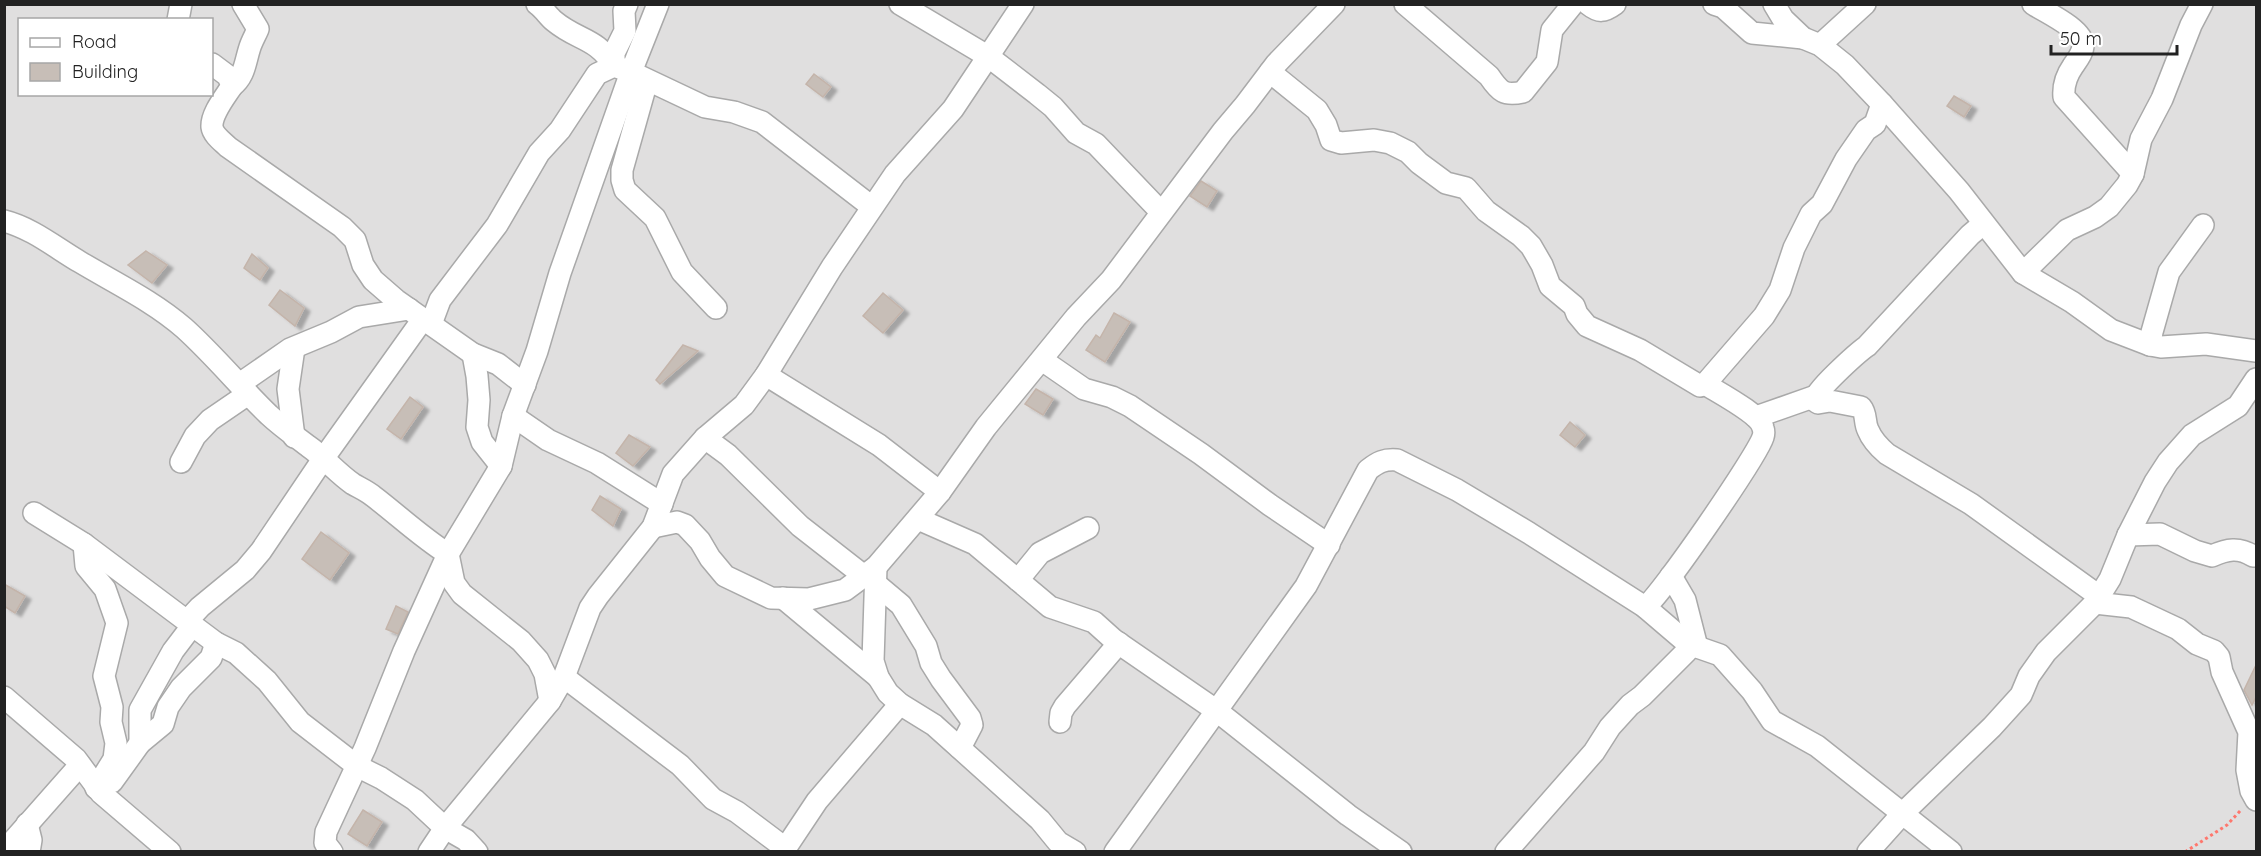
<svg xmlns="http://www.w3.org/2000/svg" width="2261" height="856" font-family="Quicksand,sans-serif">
	<defs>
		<filter id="shadow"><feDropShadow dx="6" dy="3.5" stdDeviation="1.5" flood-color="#0004"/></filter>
	</defs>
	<rect width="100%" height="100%" fill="#f2eee8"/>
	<path fill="#e0dfdf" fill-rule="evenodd" d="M 5,5 L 2256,5 L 2256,851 L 5,851 ZM 20,20 L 212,20 L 212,94 L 20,94 Z"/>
	<g fill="#c7beb7" stroke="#c4b4aa" stroke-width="1.5" filter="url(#shadow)">
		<polygon points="814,74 831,87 823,97 806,84"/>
		<polygon points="1954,96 1971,106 1964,117 1947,106"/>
		<polygon points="1201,181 1217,191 1207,207 1190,196"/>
		<polygon points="146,251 167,265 152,283 128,265"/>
		<polygon points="252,254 268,268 260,280 244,268"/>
		<polygon points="280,290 304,308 295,326 269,305"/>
		<polygon points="883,293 903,310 883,333 863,316"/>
		<polygon points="1114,313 1130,322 1105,362 1086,350 1096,335 1100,338"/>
		<polygon points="683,345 698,351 660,384 656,380"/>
		<polygon points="1036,389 1053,399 1043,415 1025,404"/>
		<polygon points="410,397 423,407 401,439 387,429"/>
		<polygon points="1570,422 1585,435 1575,447 1560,435"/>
		<polygon points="629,435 650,447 633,466 616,453"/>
		<polygon points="600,496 621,509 613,526 592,510"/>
		<polygon points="321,532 349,553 330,580 302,559"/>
		<polygon points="4,584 25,596 15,613 4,606"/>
		<polygon points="396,606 408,612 398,634 386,629"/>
		<polygon points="2256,665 2256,697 2252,705 2244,690"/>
		<polygon points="363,810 382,822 367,846 348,834"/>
	</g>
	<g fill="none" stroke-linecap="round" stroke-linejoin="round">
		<g stroke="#a9a9a9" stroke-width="24">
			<g id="minor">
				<path d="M 537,4 C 544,9 548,16 554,21 C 578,41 596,37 614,66"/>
				<polyline points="900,4 989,57 1037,94 1053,107 1076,133 1096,144 1161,212"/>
				<path d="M 1405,4 L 1489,76 C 1500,92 1504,96 1523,92 L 1547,62 L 1552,30 L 1573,4"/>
				<path d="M 1588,4 C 1599,13 1604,12 1615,4"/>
				<polyline points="1714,4 1723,7 1752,33 1803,38"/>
				<polyline points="1774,4 1783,19 1803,38 1820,45 1845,65 1882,104 1959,191 2023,273 2072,302 2111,330 2150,345 2161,347 2206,344 2256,351"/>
				<path d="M 2033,4 C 2045,12 2083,29 2083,45 C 2083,53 2077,60 2073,66 C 2066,76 2063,86 2064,97 L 2133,174"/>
				<polyline points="178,20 181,4"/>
				<polyline points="1820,45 1865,4"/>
				<path d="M 212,64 L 228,76 L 232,86 C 225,97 211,114 212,127 C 213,135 223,142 228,147 L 342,227 L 355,240 L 363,265 L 373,280 L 396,300 L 473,354 L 498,364 L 525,385"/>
				<polyline points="614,66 614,53 625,31 624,11 627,4"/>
				<polyline points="1270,72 1317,110 1326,125 1331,140 1341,143 1374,140 1390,143 1408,152 1419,163 1446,183 1466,188 1486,211 1521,236 1531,246 1542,265 1550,286 1574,306 1577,314 1587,326 1640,350 1700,386 1705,384 1764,316 1780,290 1794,248 1811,214 1822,204 1846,159 1866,130 1875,124 1882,104"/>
				<polyline points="647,81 622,170 622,180 625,190 655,218 682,272 716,308"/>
				<path d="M 232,86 C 245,76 245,62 250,47 C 252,41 255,36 258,29 L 243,4"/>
				<path d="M 4,221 C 32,228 56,248 80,262 C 115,283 153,301 184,328 C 214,355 240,387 269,415 C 282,427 295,436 308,446 C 324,457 337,473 353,484 C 360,488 367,491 373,496 C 398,515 421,537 448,554 L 454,583 L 462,594 L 521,641 L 538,660 L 545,674 L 550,701"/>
				<path d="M 1983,224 L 1970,235 L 1867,346 C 1857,353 1815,391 1814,400 L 1818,403 L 1830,401 L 1861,407 C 1867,414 1864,422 1868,430 C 1872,440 1880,448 1887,454 L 1971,504 L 2099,596"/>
				<polyline points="2023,273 2067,230 2095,217 2109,207 2127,185 2133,174 2141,139 2162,99 2191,25 2202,4"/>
				<polyline points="431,324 440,300 497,225 539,153 560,130 597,74 614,66 631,72 705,107 734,112 762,122 872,207"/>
				<polyline points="2150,345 2152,332 2169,272 2203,225"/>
				<polyline points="294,348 288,389 294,437"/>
				<polyline points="473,354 477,376 479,400 477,427 482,442 501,466"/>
				<polyline points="1042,360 1084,389 1112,397 1130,406 1201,454 1270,505 1329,545"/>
				<polyline points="766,375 879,445 940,492"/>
				<polyline points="241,383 290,349 331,332 359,317 409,309"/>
				<polyline points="513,416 548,440 597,463 662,504"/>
				<polyline points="1756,417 1813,397"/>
				<polyline points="705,438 728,455 800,526 864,576"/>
				<polyline points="181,462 195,436 210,420 248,394"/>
				<polyline points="34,513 84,544 216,643 236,653 267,681 300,722 357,766 381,778 415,800 445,828 466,840 477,852"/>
				<polyline points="918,519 975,544 1050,607 1094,622 1114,640 1217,711 1348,815 1401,852"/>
				<polyline points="653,527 677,522 685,525 700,541 710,558 725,576 771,598 809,599 845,590 876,567 940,492 986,427 1076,317 1111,280 1223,131 1245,105 1276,64 1334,4"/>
				<path d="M 2128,535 L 2160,534 L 2195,551 L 2212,556 C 2227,549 2239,547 2253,556 L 2256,555"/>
				<polyline points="84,544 86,566 105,589 117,623 104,676 112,707 111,722 116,743 114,759 96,788"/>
				<polyline points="876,567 873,661 878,677 888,693 900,704 934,725 1040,820 1058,842 1075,852"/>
				<polyline points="1671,576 1685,600 1697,647"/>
				<polyline points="1018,580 1040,553 1088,528"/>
				<polyline points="876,584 901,605 926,646 931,663 941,679 970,718 972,725 960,748"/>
				<polyline points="783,598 878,677"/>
				<polyline points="2095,603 2131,607 2178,629 2197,644 2214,651 2219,657 2222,672 2249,732 2247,770 2251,791 2256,800"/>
				<path d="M 1645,607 C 1660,597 1757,456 1763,437 C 1764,434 1764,431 1763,428 C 1760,414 1719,393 1705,384"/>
				<polyline points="187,621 200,607 245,570 261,551 323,459 423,319"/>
				<polyline points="1688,647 1697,647 1720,655 1752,691 1772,721 1817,746 1951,852"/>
				<polyline points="564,677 680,765 713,799 737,812 785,848"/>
				<polyline points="4,697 76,759 101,793 170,852"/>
				<polyline points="1060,722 1061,713 1065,706 1119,643"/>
				<polyline points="140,743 140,710 173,651 192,626"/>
				<polyline points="112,782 140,743 163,724 168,707 181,688 211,658 216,643"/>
				<polyline points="27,824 31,840 29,852"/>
				<polyline points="4,851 80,765"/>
				<polyline points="332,852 325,843 326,832 365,748 404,651 448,554 501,466 513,416 537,351 560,273 631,72 658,4"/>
				<polyline points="429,852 445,828 550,701 564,677 590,608 598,596 653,527 673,474 705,438 744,405 766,375 832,267 895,174 953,109 1023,4"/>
				<polyline points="783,852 817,801 900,704"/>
				<path d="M 1115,852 L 1306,586 L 1368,470 C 1378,462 1384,459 1397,460 L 1457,490 L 1529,533 L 1645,607 L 1686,642 L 1688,647"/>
				<polyline points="1506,852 1594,752 1610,727 1630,705 1642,696 1686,652 1688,647"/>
				<polyline points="1868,852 1903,813 1992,727 2021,695 2029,676 2046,652 2095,603 2110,579 2128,535 2155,482 2168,462 2192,435 2238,406 2256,379"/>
			</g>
		</g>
		<polyline stroke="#fe776d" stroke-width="3" stroke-dasharray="3 3" stroke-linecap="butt" points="2185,852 2227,825 2241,810"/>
		<use href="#minor" stroke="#fff" stroke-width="21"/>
	</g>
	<rect width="2261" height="856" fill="none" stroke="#222222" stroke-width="12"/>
	<rect x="18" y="18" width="195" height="78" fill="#ffffff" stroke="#a7a7a7" stroke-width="1.5"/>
	<rect x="30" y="38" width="30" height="9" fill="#ffffff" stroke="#a7a7a7" stroke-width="1.5"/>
	<text x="72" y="48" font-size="18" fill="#222222">Road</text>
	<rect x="30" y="63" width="30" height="18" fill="#c7beb7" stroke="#a7a7a7" stroke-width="1.5"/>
	<text x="72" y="78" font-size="18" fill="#222222">Building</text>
	<path d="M2051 45v9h126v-9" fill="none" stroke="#222222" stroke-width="3"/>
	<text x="2060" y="45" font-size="18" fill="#222222" stroke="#ffffff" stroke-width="4.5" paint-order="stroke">50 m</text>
</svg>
